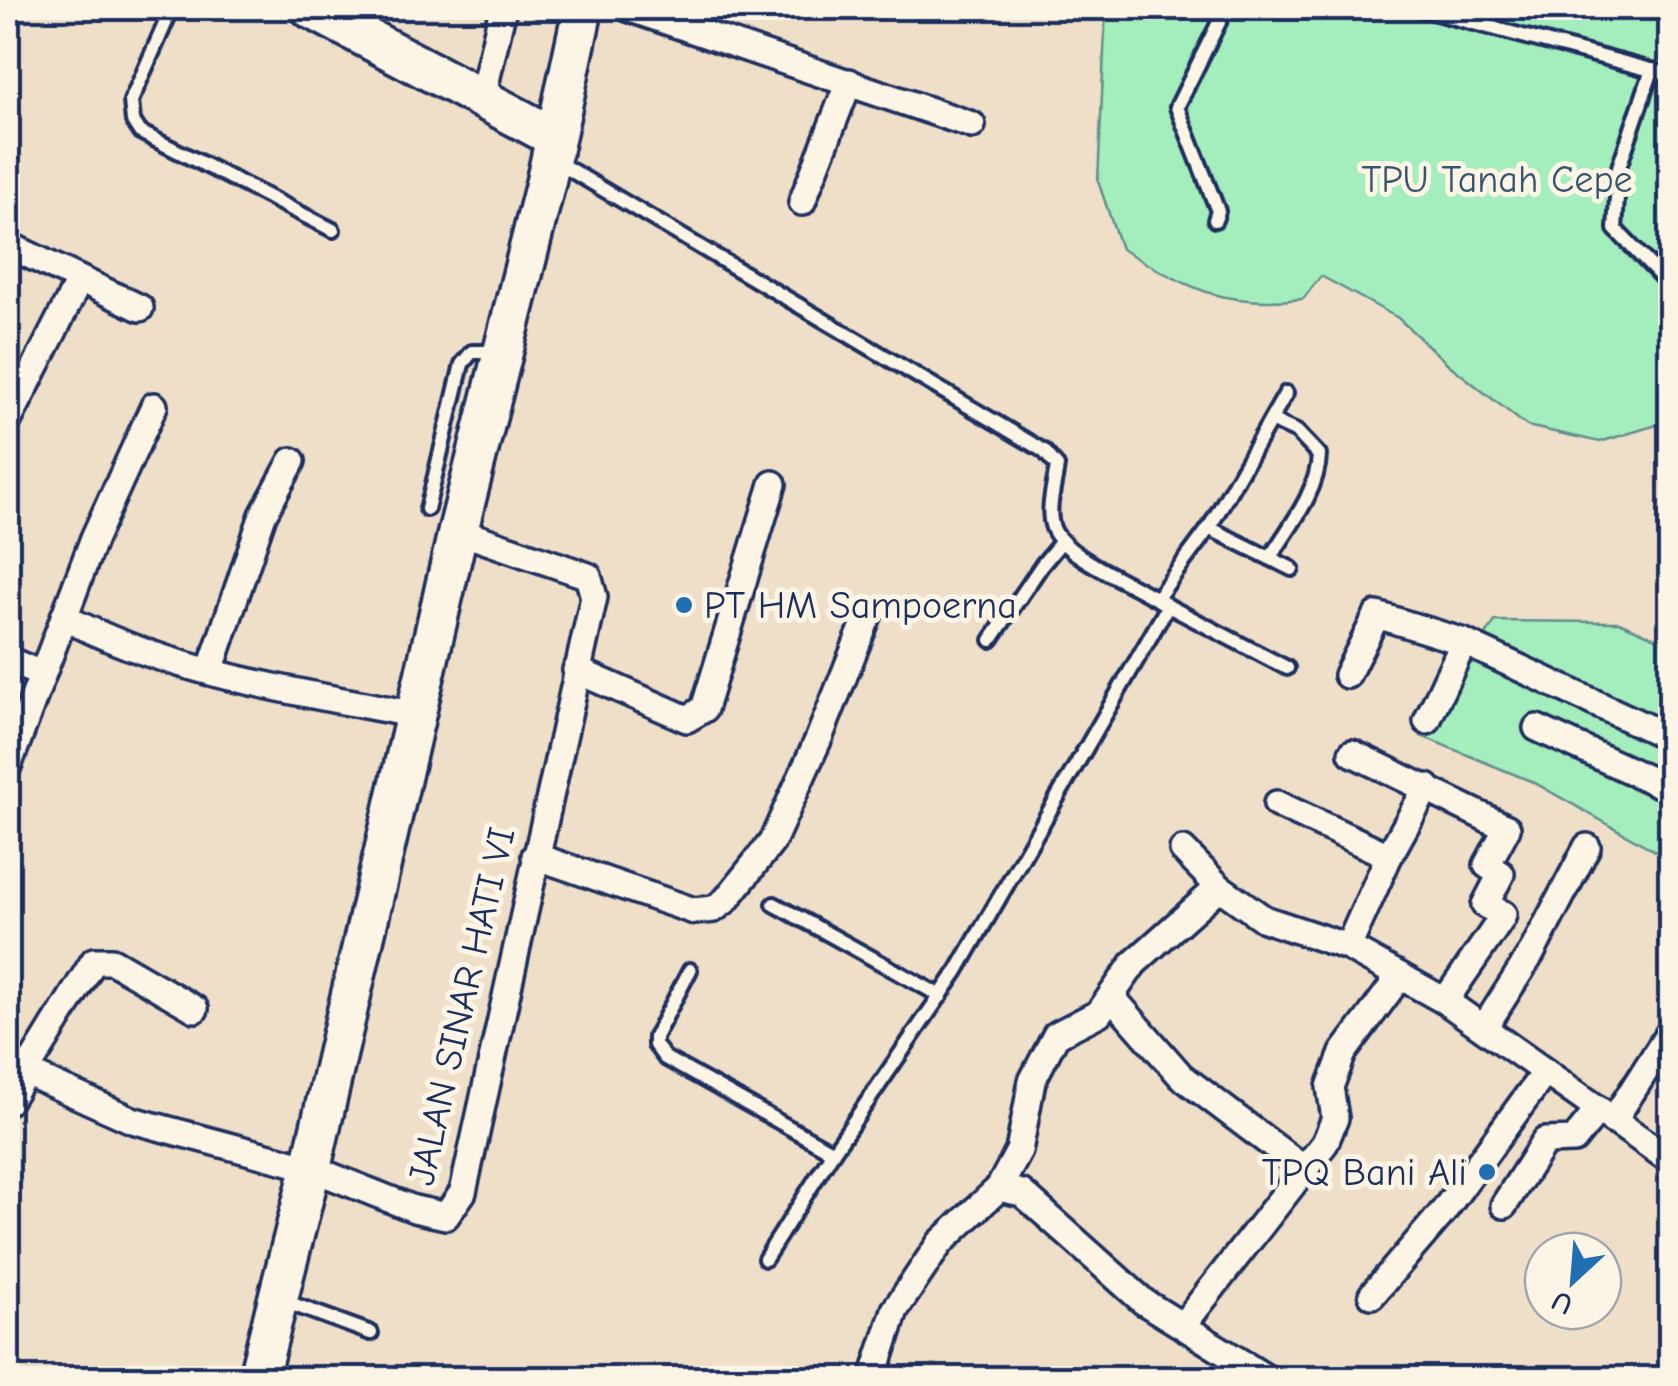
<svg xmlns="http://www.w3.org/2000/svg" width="1678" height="1386" font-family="'Comic Neue',sans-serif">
	<rect width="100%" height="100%" fill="#f0dfc8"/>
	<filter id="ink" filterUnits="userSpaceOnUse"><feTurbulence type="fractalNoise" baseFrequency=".01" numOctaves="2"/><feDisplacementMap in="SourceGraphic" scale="20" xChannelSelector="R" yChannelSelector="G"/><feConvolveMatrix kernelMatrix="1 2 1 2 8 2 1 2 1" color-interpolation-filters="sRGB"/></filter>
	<g filter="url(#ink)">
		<g fill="#a4edbc" stroke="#608e8d" stroke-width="2.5">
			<path d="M 1106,8 L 1670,8 L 1670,421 L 1600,442 L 1527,426 L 1448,364 L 1398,318 L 1321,276 L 1303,299 C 1219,308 1191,288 1121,249 L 1098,181 Z"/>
			<polygon points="1495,621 1619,622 1656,638 1670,636 1670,827 1657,852 1533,782 1421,736"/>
		</g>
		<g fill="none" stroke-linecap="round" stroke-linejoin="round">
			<g stroke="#1b2f5e" stroke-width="20">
				<g id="lane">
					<polyline points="172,8 131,101 133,121 140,132 333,230"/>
					<polyline points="1417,8 1670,75"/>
					<polyline points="1652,70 1619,167 1615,229 1670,286"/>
					<path d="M 557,162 L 1044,451 L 1057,466 C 1055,484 1046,510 1053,528 C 1065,559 1140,586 1168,606 L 957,971 L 833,1152 L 765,1259"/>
					<polyline points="1215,220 1218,211 1177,107 1226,8"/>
					<polyline points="427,509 462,364 472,352 499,352"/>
					<polyline points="1209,528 1292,569"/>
					<path d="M 1270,558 C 1289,527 1318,492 1319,455 L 1297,432 L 1271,420"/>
					<polyline points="1157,598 1209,528 1286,393"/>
					<polyline points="1168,606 1287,668"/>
					<polyline points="991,640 1042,565 1062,541"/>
					<polyline points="774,904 941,996"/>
					<polyline points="690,970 655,1037 655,1045 665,1058 833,1152"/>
					<polyline points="281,1300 371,1333"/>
				</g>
			</g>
			<g stroke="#1b2f5e" stroke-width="32">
				<g id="street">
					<polyline points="628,8 972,125"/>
					<polyline points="482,98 503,8"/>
					<polyline points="802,202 849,82"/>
					<polyline points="8,245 140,308"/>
					<polyline points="8,421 79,281"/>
					<path d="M 64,617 C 171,674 297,691 415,715"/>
					<polyline points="8,660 41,674"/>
					<polyline points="576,670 687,719 704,709 773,484"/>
					<polyline points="210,671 263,515 292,461"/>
					<polyline points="1347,675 1377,615 1464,642 1670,738"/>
					<polyline points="1427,721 1464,642"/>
					<polyline points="1537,728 1670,789"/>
					<polyline points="1352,753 1507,828 1487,865 1501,874 1485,905 1503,914 1502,918 1445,1001"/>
					<polyline points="8,766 94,538 154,406"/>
					<polyline points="1277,804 1389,856"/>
					<polyline points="1183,850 1219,887 1264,919 1348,947 1445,1001 1670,1160"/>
					<polyline points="535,856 694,911 714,909 726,900 772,842 819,738 869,613"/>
					<polyline points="1348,947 1389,856 1427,787"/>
					<polyline points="1111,996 1181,1076 1304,1169"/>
					<polyline points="1484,1028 1531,954 1587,847"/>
					<polyline points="8,1064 132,1120 311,1168 414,1209 446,1216 463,1192 594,597 588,576 458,531"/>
					<polyline points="8,1101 94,961 112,961 195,1009"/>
					<polyline points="1613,1121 1670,1032"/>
					<polyline points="999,1188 1019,1151 1032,1081 1056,1035 1099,1013 1134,963 1219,887"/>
					<polyline points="1504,1205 1545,1141 1574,1140 1598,1110"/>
					<polyline points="1372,1295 1443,1212 1545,1072"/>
					<polyline points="1183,1325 1325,1143 1335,1118 1330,1087 1343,1053 1400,976"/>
					<polyline points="873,1378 895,1310 940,1243 999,1188 1022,1193 1144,1302 1266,1378"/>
				</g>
			</g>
			<g stroke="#1b2f5e" stroke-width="45">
				<g id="secondary">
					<polyline points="310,8 554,137"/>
					<polyline points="258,1378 311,1168 458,531 546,181 583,8"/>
				</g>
			</g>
			<use href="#lane" stroke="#fcf5e5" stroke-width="12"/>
			<use href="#street" stroke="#fcf5e5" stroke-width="25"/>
			<use href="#secondary" stroke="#fcf5e5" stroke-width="38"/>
		</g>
	</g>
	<g fill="#1f6fb2" stroke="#fcf5e5" stroke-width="4">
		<circle cx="684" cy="605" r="10"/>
		<circle cx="1487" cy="1172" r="10"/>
	</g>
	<g text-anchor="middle" stroke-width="10" stroke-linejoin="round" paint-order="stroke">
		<g font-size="38" fill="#365571" stroke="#fcf5e5">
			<text x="1497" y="192">TPU Tanah Cepe</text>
		</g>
		<g font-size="38" fill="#1b2f5e" stroke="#fcf5e5" text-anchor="start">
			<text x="704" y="618">PT HM Sampoerna</text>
			<text x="1467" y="1185" text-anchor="end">TPQ Bani Ali</text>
		</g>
		<g font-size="38" fill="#1b2f5e" stroke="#fcf5e5">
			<text transform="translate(461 1006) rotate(-77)" y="13">JALAN SINAR HATI VI</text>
		</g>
	</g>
	<rect width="1678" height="1386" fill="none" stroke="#fcf5e5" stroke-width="40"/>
	<rect x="20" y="20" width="1638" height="1346" fill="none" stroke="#1b2f5e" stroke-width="4" filter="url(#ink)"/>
	<g transform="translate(1573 1281) rotate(206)"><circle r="48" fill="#fcf5e5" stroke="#a2a6af" stroke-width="2.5"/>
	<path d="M0-8L18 38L0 25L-18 38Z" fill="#1f6fb2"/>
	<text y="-15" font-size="28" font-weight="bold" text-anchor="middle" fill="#1b2f5e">U</text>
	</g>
</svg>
